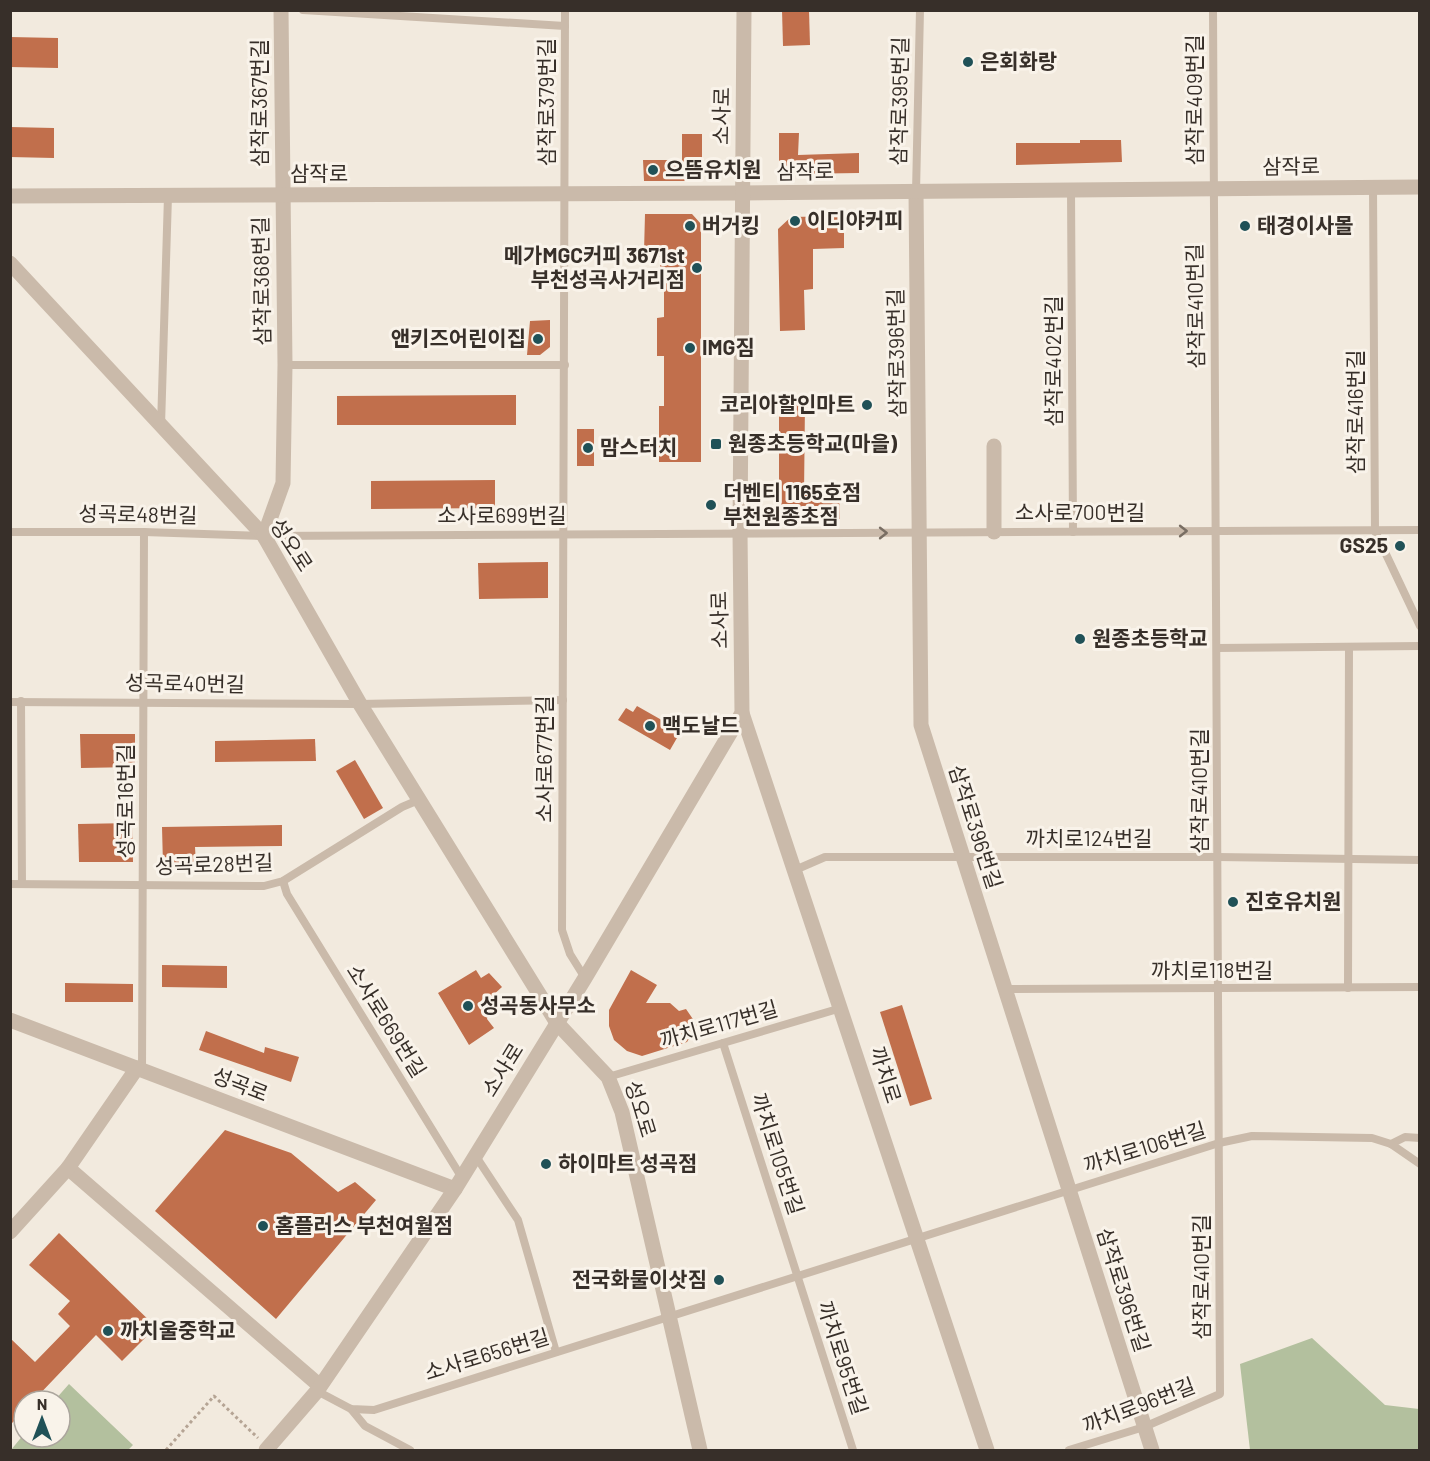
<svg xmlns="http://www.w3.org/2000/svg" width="1430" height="1461" font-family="Barlow,'Noto Sans KR',sans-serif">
	<rect width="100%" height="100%" fill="#f2eade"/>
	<g fill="#b3c09e">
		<polygon points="1312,1338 1385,1405 1419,1409 1419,1450 1250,1450 1240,1364"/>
		<polygon points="69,1384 133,1445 128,1450 11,1450 24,1434 24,1437 60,1437 60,1401 54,1401"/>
	</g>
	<g fill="#c16f4c">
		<polygon points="782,10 809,10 810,45 783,46"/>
		<polygon points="10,37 58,38 58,68 10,67"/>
		<polygon points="10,127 54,128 54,158 10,157"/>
		<polygon points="779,133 799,133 798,155 859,153 859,173 794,174 779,161"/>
		<polygon points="682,134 702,134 702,181 644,181 643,160 682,160"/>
		<polygon points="1080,140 1121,140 1122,162 1016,165 1016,143 1080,143"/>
		<polygon points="645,214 692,214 701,224 701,462 659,462 659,406 664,406 664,356 657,356 657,318 664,317 664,286 660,286 660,257 654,257 654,252 644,252"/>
		<polygon points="844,216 844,248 813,249 813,289 804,290 805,330 780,331 778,229 791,217"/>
		<polygon points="550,320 550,347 540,355 527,355 530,321"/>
		<polygon points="516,395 516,425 337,425 337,396"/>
		<polygon points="779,402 805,402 804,495 839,495 840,519 779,519"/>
		<rect x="577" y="429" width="17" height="37"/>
		<polygon points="495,480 495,508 371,509 371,481"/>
		<polygon points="548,562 548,598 479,599 478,563"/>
		<polygon points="637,706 681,731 670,750 618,720 626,708 633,712"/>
		<polygon points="80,734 135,734 135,767 81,768"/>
		<polygon points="315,739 316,761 215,762 215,741"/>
		<polygon points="355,760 383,808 364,819 336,771"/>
		<polygon points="132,823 133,862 79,862 78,824"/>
		<polygon points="282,825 282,846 195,847 196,864 163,865 162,827"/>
		<polygon points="162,965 227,966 227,988 162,987"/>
		<polygon points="476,970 481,978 489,973 502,987 492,996 487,1019 494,1028 469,1045 438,993"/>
		<polygon points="631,970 657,985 646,1003 670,1003 679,1011 686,1009 697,1025 687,1042 642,1056 627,1051 614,1040 609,1026 609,1010"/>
		<polygon points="65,983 133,984 133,1002 65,1002"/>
		<polygon points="902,1005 932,1099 910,1106 880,1012"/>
		<polygon points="206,1031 264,1053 265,1047 299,1057 291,1082 199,1050"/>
		<polygon points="225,1130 291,1153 338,1192 355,1182 376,1200 276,1319 155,1211"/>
		<polygon points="59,1233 156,1327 122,1361 96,1335 33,1401 24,1401 24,1411 10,1425 10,1338 35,1362 70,1326 58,1314 70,1301 29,1265"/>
	</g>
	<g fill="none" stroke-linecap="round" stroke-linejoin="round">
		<polyline stroke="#b5a494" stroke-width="3" stroke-dasharray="3 3" stroke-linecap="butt" points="166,1450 214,1396 258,1438"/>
		<g stroke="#cabaaa" stroke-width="8">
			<polyline points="303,10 565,26"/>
			<polyline points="565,10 562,930 570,954 585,978"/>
			<polyline points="1373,187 1375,531 1420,626"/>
			<polyline points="1071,190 1073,532"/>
			<polyline points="916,192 920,10"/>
			<polyline points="285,365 565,365"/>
			<polyline points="161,426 168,196"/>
			<polyline points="10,532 144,532 264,536 1420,530"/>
			<polyline points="1217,648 1420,646"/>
			<polyline points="21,701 22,884"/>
			<polyline points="10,702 360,704 563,700"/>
			<polyline points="795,870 825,857 1218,857 1420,860"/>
			<polyline points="283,881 287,894 462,1178"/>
			<polyline points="10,884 264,886 283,881 402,807 421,799"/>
			<polyline points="1348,988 1349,647"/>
			<polyline points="1005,989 1420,987"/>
			<polyline points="723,1043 853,1450"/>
			<polyline points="142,1070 144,532"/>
			<polyline points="608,1077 841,1008"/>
			<polyline points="1391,1144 1405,1137 1420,1138"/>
			<polyline points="475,1155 518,1220 556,1352"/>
			<polyline points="317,1391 351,1409 374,1410 1219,1143 1252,1136 1372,1138 1391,1144 1420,1164"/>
			<polyline points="351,1409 365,1426 410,1450"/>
			<polyline points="1069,1450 1144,1427 1220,1394 1213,10"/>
		</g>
		<g stroke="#cabaaa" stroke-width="15">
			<polyline points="916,192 921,725 1152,1450"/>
			<polyline points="10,263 264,536 360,704 557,1023 608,1077 622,1112 700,1450"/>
			<polyline points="994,446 994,532"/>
			<polyline points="264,536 283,483 285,365 281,10"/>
			<polyline points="68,1168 320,1386"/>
			<polyline points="10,1232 68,1168 137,1068"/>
		</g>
		<g stroke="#cabaaa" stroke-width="15">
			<polyline points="10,196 742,193 1420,187"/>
			<polyline points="742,713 987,1450"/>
			<polyline points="10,1020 455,1189"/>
			<polyline points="266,1450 317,1391 455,1189 585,978 742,713 740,533 744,10"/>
		</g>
	</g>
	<defs><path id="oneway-chevron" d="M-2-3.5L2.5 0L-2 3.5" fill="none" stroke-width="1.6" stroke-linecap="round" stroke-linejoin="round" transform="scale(1.5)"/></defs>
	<g stroke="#796e63">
		<use href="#oneway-chevron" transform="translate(1183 531)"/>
		<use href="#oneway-chevron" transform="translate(883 533)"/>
	</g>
	<g fill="#205157" stroke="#f9f3ea" stroke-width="2">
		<circle cx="968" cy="62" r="6"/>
		<circle cx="653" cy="170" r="6"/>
		<circle cx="795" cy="221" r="6"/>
		<circle cx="690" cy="226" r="6"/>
		<circle cx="1245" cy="226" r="6"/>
		<circle cx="697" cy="268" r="6"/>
		<circle cx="538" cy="339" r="6"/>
		<circle cx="690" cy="348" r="6"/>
		<circle cx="867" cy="405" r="6"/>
		<rect x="710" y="438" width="12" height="12" rx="3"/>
		<circle cx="588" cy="448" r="6"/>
		<circle cx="711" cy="505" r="6"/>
		<circle cx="1400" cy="546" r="6"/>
		<circle cx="1080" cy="639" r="6"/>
		<circle cx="650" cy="726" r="6"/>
		<circle cx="1233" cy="902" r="6"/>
		<circle cx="468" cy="1006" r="6"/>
		<circle cx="546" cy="1164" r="6"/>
		<circle cx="263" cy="1226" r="6"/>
		<circle cx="719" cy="1280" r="6"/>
		<circle cx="108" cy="1331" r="6"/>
	</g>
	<g text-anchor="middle" stroke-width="6" stroke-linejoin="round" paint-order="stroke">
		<g font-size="21" font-weight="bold" fill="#372f29" stroke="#f9f3ea" text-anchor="start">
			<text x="980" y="69">은회화랑</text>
			<text x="665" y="177">으뜸유치원</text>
			<text x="807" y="228">이디야커피</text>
			<text x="702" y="233">버거킹</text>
			<text x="1257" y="233">태경이사몰</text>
			<text x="685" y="263" text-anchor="end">메가MGC커피 3671st<tspan x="685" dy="24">부천성곡사거리점</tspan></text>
			<text x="526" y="346" text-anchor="end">앤키즈어린이집</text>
			<text x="702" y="355">IMG짐</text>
			<text x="855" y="412" text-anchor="end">코리아할인마트</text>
			<text x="728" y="451">원종초등학교(마을)</text>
			<text x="600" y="455">맘스터치</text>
			<text x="723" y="500">더벤티 1165호점<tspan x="723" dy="24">부천원종초점</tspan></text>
			<text x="1388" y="553" text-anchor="end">GS25</text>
			<text x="1092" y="646">원종초등학교</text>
			<text x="662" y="733">맥도날드</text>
			<text x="1245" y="909">진호유치원</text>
			<text x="480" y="1013">성곡동사무소</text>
			<text x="558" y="1171">하이마트 성곡점</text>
			<text x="275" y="1233">홈플러스 부천여월점</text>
			<text x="707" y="1287" text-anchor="end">전국화물이삿짐</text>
			<text x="120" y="1338">까치울중학교</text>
		</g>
		<g font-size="21" fill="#372f29" stroke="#f9f3ea">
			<text transform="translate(1195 100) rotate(-90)" y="7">삼작로409번길</text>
			<text transform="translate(900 101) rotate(-89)" y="7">삼작로395번길</text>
			<text transform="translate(547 102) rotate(-90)" y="7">삼작로379번길</text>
			<text transform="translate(260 103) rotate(-90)" y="7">삼작로367번길</text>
			<text transform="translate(722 116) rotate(-89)" y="7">소사로</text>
			<text transform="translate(1291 167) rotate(-1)" y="7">삼작로</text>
			<text transform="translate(805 172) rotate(-1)" y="7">삼작로</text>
			<text x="319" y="181">삼작로</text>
			<text transform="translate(262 281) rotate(-91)" y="7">삼작로368번길</text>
			<text transform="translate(1196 306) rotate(-91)" y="7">삼작로410번길</text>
			<text transform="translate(897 353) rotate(-91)" y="7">삼작로396번길</text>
			<text transform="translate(1054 361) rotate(-90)" y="7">삼작로402번길</text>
			<text transform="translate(1356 412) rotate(-90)" y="7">삼작로416번길</text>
			<text x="1080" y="520">소사로700번길</text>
			<text transform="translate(138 515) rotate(1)" y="7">성곡로48번길</text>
			<text x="502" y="523">소사로699번길</text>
			<text transform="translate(291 545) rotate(57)" y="7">성오로</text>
			<text transform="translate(720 620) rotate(-91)" y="7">소사로</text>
			<text transform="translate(185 684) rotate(1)" y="7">성곡로40번길</text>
			<text transform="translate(545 759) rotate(-90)" y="7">소사로677번길</text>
			<text transform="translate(1200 791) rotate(-90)" y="7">삼작로410번길</text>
			<text transform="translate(126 801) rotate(-90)" y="7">성곡로16번길</text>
			<text transform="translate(975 827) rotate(72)" y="7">삼작로396번길</text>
			<text x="1089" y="846">까치로124번길</text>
			<text transform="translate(214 865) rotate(-2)" y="7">성곡로28번길</text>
			<text x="1212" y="978">까치로118번길</text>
			<text transform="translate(386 1021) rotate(58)" y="7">소사로669번길</text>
			<text transform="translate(719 1025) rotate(-16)" y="7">까치로117번길</text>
			<text transform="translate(503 1070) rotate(-58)" y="7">소사로</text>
			<text transform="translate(885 1075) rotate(72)" y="7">까치로</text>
			<text transform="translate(240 1085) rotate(21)" y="7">성곡로</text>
			<text transform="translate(640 1109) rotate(73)" y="7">성오로</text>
			<text transform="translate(1145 1148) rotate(-17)" y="7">까치로106번길</text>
			<text transform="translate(777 1154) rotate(72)" y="7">까치로105번길</text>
			<text transform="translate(1202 1277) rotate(-90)" y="7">삼작로410번길</text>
			<text transform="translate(1123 1290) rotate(72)" y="7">삼작로396번길</text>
			<text transform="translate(487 1355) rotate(-17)" y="7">소사로656번길</text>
			<text transform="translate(842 1358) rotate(72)" y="7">까치로95번길</text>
			<text transform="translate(1139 1406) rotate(-21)" y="7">까치로96번길</text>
		</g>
	</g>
	<rect width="1430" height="1461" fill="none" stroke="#372f29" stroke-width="24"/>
	<g transform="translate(42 1419)"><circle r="28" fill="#f9f3ea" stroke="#aba59d" stroke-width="1.5"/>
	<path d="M0-4.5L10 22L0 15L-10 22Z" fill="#205157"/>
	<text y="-9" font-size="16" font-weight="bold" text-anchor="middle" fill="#372f29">N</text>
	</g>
</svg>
